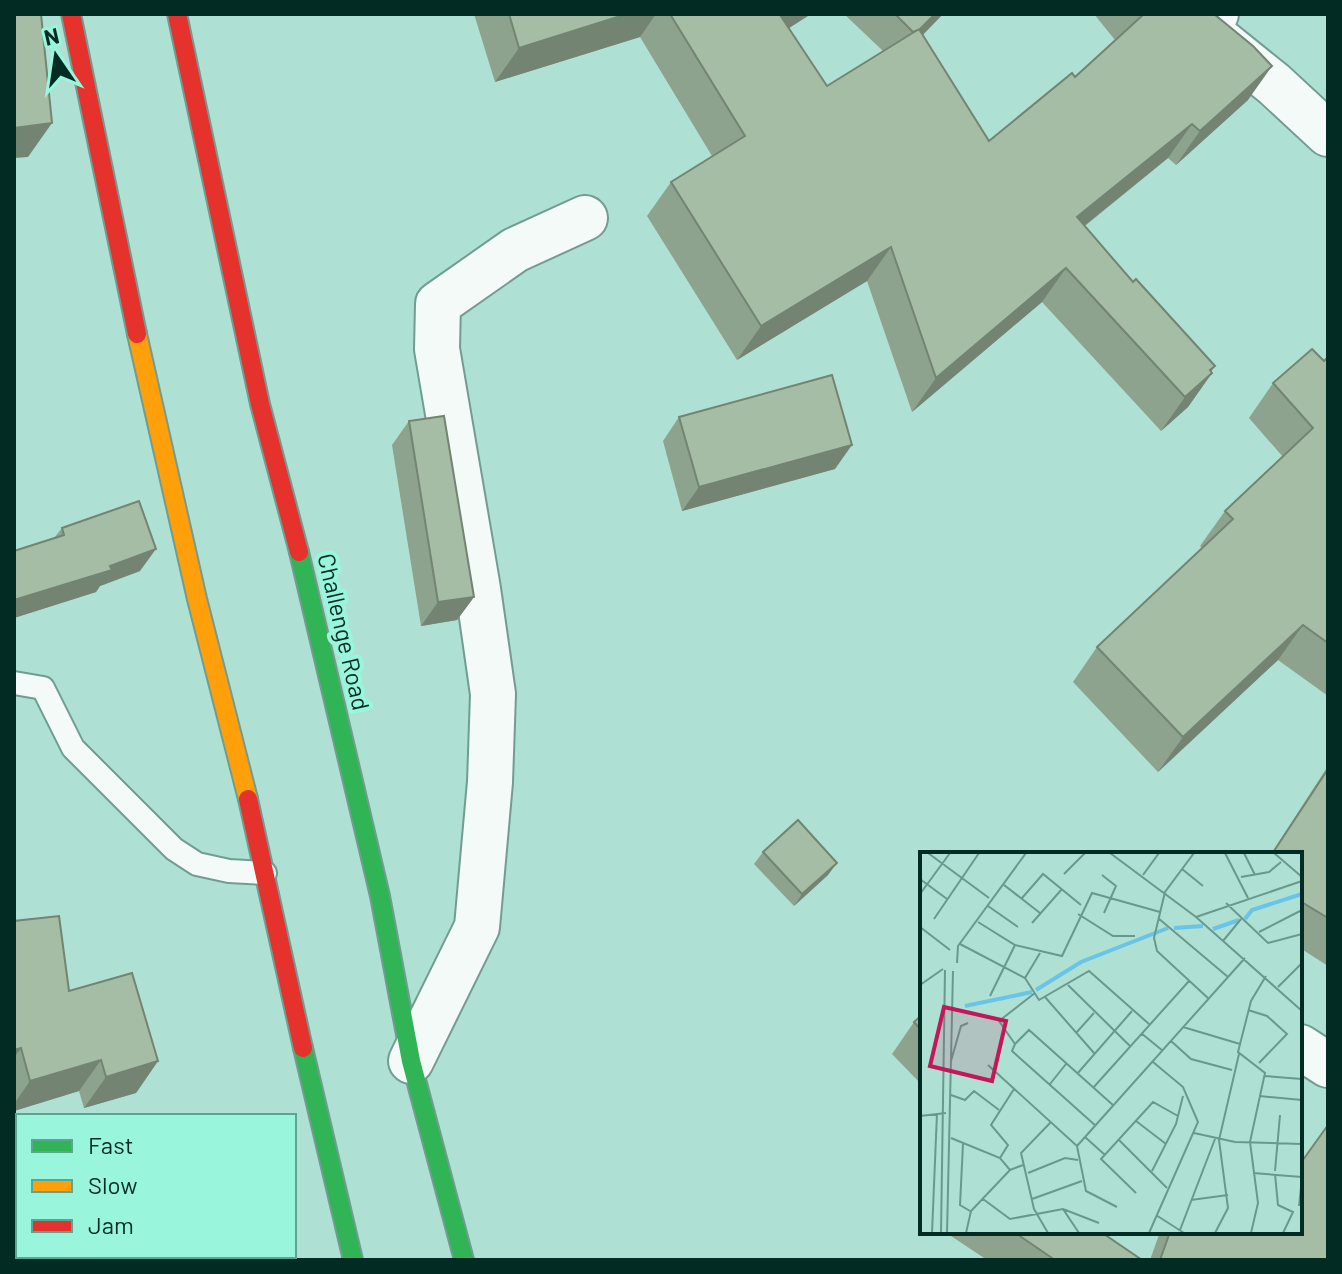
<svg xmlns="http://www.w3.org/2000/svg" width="1342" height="1274" font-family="Barlow,sans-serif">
	<rect width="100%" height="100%" fill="#aee1d3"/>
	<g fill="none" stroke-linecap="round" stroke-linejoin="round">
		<g stroke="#729c92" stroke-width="26">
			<polyline id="lane" points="14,683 43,688 73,748 174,849 197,864 229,871 265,873"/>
		</g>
		<g stroke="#729c92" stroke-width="48">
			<g id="street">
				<polyline points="1216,14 1202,26 1274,84 1328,134"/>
				<polyline points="1300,1047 1328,1065"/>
				<polyline points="411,1061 477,927 490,782 493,694 478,589 437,349 438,304 515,250 585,218"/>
			</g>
		</g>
		<g stroke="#729c92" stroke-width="22">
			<g id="fast">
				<polyline points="299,552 380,896 411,1061 464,1260"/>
				<polyline points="303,1048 353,1260"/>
			</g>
		</g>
		<g stroke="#729c92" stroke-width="22">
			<polyline id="slow" points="137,334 197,599 248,799"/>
		</g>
		<g stroke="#729c92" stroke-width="22">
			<g id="jam">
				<polyline points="71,14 137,334"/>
				<polyline points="177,14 260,404 299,552"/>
				<polyline points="248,799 303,1048"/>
			</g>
		</g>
		<use href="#lane" stroke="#f3faf8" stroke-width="22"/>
		<use href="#street" stroke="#f3faf8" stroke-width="44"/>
		<use href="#fast" stroke="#30b455" stroke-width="18"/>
		<use href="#slow" stroke="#ff9f0a" stroke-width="18"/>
		<use href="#jam" stroke="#e5322d" stroke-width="18"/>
	</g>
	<g fill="#8da38d">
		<polygon points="474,14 811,14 789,28 827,86 883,51 844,14 943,14 923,35 989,141 1075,77 1115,40 1094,14 1214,14 1248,100 1176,165 1168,158 1085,226 1133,282 1215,366 1211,371 1212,373 1188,407 1161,431 1042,302 912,412 867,281 737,360 647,216 671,182 712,156 640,37 495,82"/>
		<polygon points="1328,357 1328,696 1278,660 1158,772 1073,682 1097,647 1202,548 1200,546 1225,511 1283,457 1249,418 1273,383 1324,361"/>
		<polygon points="679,417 835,469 682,511 663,441"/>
		<polygon points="409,421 474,597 457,620 421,626 392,445"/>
		<polygon points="62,528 140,571 100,586 96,592 14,618 14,551 54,538"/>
		<polygon points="1328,766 1328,966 1300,948 1300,854 1271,854"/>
		<polygon points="763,852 828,875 794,906 754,864"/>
		<polygon points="14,921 69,991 158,1061 136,1093 84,1108 79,1091 14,1111"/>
		<polygon points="922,1015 922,1085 892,1054 914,1022"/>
		<polygon points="945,1232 1101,1232 1142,1260 987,1260"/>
		<polygon points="1160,1232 1300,1232 1328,1260 1150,1260"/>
	</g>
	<g fill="#738473">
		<polygon points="627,14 656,14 640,37 495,82 519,48"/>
		<polygon points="781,14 811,14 756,49"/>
		<polygon points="935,14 943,14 895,63 915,34"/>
		<polygon points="1272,66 1248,100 1176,165 1200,131"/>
		<polygon points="52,123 28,157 14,158 14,128"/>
		<polygon points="1192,124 1168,158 1053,251 1077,217"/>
		<polygon points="891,247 867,281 737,360 761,326"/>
		<polygon points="1066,268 1042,302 912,412 936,378"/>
		<polygon points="1215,366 1207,377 1212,373 1188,407 1161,431 1185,397"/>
		<polygon points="852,445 835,469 682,511 699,487"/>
		<polygon points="156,549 140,571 100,586 96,592 14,618 14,600"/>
		<polygon points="474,597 457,620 421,626 438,602"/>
		<polygon points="1303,625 1278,660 1158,772 1183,737"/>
		<polygon points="837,863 828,875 794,906 802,894"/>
		<polygon points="21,1048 14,1058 14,1050"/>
		<polygon points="101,1060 79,1091 14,1111 14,1104 30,1081"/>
		<polygon points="158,1061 136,1093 84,1108 106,1077"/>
	</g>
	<g fill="#a4bda4" stroke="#738473" stroke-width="2">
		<polygon points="14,14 41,14 52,123 14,128"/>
		<polygon points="509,14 627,14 519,48"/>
		<polygon points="670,14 781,14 780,15 827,86 919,29 989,141 1072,73 1075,77 1144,14 1214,14 1253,46 1272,66 1200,131 1192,124 1077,217 1133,282 1136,279 1215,366 1210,370 1212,373 1185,397 1066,268 936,378 891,247 761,326 671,182 745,136"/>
		<polygon points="895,14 935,14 920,29 913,32"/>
		<polygon points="1312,349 1324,361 1328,357 1328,643 1303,625 1183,737 1097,647 1233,519 1225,511 1313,428 1273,383"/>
		<polygon points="832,375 852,445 699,487 679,417"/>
		<polygon points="444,416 474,597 438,602 409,421"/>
		<polygon points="139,501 156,549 110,566 112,570 14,600 14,551 64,535 62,528"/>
		<polygon points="1328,769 1328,918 1300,901 1300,854 1272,854"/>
		<polygon points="798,820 837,863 802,894 763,852"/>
		<polygon points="59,916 69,991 132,973 158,1061 106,1077 101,1060 30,1081 21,1048 14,1050 14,921"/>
		<polygon points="922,1015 922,1031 914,1022"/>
		<polygon points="1328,1125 1328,1260 1160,1260 1170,1232 1300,1232 1300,1164"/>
		<polygon points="14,1167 18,1170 18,1256 36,1256 32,1260 14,1260"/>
		<polygon points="1014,1232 1101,1232 1142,1260 1055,1260"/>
	</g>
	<g text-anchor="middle" stroke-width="8" stroke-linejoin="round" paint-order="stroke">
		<g font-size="24" fill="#022c23" stroke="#99f6dd">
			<text transform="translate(343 632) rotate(77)" y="8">Challenge Road</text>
		</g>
	</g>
	<g transform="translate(920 852)">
		<rect width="382" height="382" fill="#aee1d3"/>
		<path fill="none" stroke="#6ac4e7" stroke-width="4" d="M 325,67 L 332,58 L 382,42M 254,76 L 283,74M 293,77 L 319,68M 116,138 L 161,110 L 248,76M 45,154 L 112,140"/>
		<path fill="none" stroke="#69998d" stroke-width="2" d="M 8,1 L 69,46M 190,1 L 276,65 L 382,159M 274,1 L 245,40 L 234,86 L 237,99 L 289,147M 305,1 L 328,46M 324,1 L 335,23M 354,1 L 382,25M 262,17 L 283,34M 144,22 L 165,1M 182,23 L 196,34 L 184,61M 223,23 L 239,1M 321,25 L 349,20 L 361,10M 0,27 L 27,47M 84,33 L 120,61M 0,42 L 30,1M 102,46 L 123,22 L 161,53M 306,51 L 348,91 L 382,82M 68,54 L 98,75M 158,62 L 193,84 L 215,84M 276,65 L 382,29M 238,66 L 308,125M 14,67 L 59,1M 58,70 L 95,93 L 142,104 L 172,41 L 240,60M 112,71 L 142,37M 0,75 L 30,98M 339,80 L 382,58M 303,89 L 321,67M 40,92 L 105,126 L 119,148 L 169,119 L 229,172M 37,111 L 38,94 L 106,1M 105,126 L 120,101M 0,133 L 23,117M 148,133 L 210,194M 358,135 L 382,111M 70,144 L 95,93M 125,145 L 174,201M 328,158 L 347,164 L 367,182 L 339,211M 263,175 L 320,192M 156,181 L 174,161M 221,181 L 243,199M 251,189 L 271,207 L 312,218M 95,192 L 79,169 L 115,141M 31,209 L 41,174 L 48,171M 68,213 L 157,294 L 166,339 L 197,355M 157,222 L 212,159M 345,224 L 382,227M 130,232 L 146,212M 173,236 L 269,129M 31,243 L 45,248 L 54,239 L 79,258M 339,244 L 382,248M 0,264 L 26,261M 216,269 L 246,292M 176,274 L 92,199 L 95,192 L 109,178 L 194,254M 274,281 L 315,290 L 382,292M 165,285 L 185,303M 31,286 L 80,306 L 90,318 L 103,313M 199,288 L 247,336M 43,292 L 40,353 L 50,359M 157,294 L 325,106M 80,306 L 88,293 L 71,273 L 94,237M 232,319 L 256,272 L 263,244M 355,319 L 360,263M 108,321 L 145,306 L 158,308M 333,321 L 382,325M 355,322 L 358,353 L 373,360 L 363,381M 216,341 L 181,307 L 233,250 L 258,264M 63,347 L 90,367 L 143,357 L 179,371M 112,347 L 162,329M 271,348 L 308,343M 379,354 L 382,326M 143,357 L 159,381M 236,363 L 264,381M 260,378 L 295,287M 12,381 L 17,261M 21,381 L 25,118M 27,381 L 33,119M 46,381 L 51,359 L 90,318M 128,381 L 114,357 L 101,301 L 131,270M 229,381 L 278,270 L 263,235 L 233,210M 295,381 L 308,356 L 299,288 L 319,202M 331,381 L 338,351 L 330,290 L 345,221 L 318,200 L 331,149 L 346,124"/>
		<path fill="#c2185b" fill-opacity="0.15" stroke="#c2185b" stroke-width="4" d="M 24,155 L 86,169 L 72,229 L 10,214 Z"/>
		<rect width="382" height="382" fill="none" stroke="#022c23" stroke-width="4"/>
	</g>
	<rect width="1342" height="1274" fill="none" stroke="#022c23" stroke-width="32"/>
	<rect x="16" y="1114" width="280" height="144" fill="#99f6dd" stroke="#5da593" stroke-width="2"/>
	<rect x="32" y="1140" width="40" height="12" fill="#30b455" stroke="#5da593" stroke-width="2"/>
	<text x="88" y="1154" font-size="24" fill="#022c23">Fast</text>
	<rect x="32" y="1180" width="40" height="12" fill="#ff9f0a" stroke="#5da593" stroke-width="2"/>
	<text x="88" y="1194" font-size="24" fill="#022c23">Slow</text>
	<rect x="32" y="1220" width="40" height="12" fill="#e5322d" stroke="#5da593" stroke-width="2"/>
	<text x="88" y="1234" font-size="24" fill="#022c23">Jam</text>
	<g transform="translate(56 56) rotate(347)" stroke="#99f6dd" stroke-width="6" paint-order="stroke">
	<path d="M0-6L14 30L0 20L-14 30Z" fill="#022c23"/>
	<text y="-12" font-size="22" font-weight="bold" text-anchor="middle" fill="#022c23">N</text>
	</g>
</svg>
